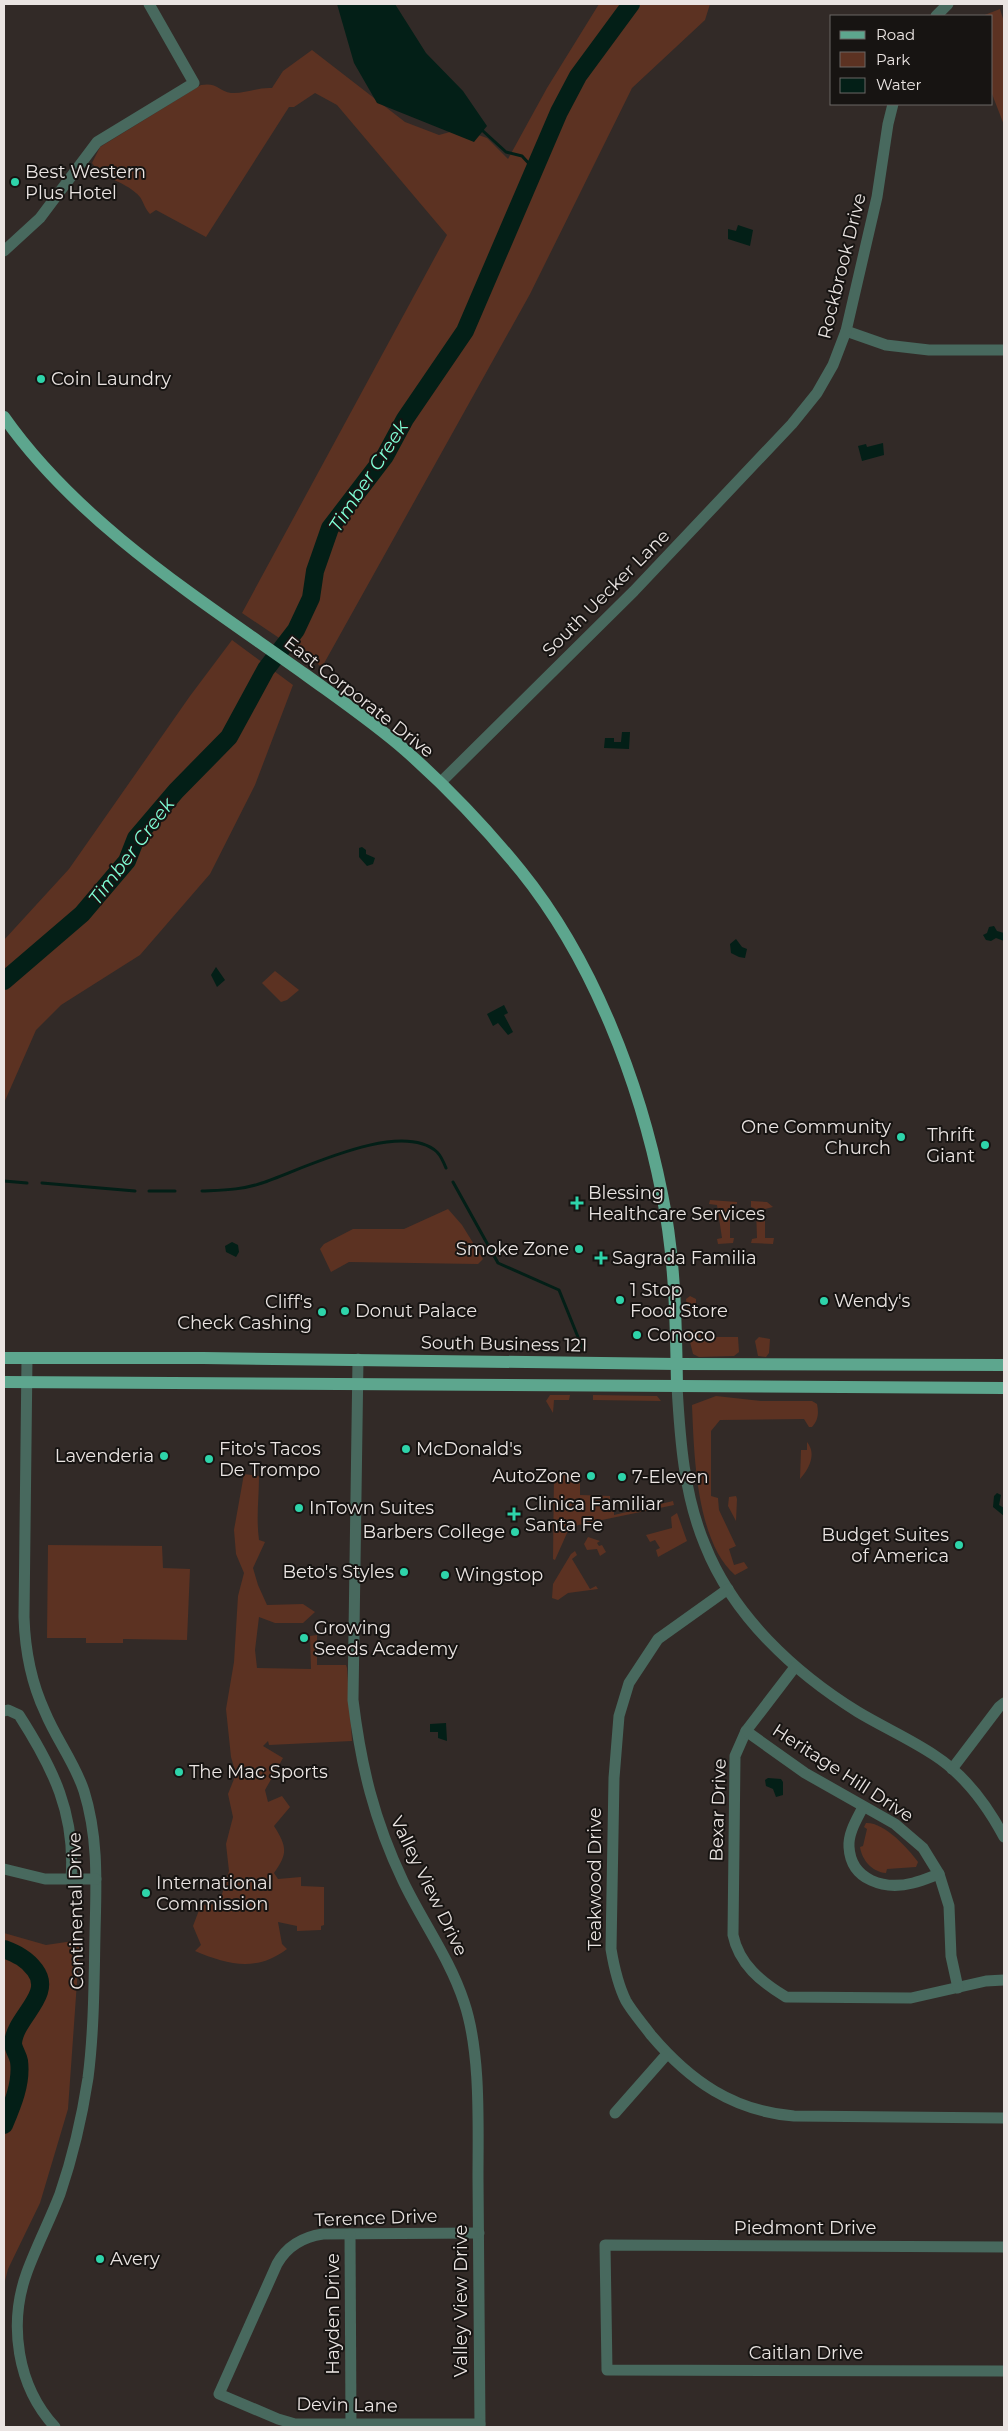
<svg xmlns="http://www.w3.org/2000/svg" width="1008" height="2431" font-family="Montserrat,sans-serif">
	<rect width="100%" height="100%" fill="#322a27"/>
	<g fill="#5c3222">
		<path d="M 599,4 L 710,4 L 705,20 L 632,88 L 530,294 L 322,667 L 242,613 L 447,235 L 337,105 L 315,93 L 294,107 L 289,107 L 206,237 L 156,210 L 150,214 C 145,209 144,203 140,197 C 128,182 102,179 92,163 L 100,147 L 201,85 C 217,82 219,91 231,93 C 245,94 258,87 272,88 L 283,71 L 312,50 L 405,122 L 439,135 L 461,129 L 487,138 L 508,159 L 547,88 Z"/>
		<polygon points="1000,9 1004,22 1004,125 992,94 992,16 982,16"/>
		<polygon points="232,640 293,685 255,785 210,874 140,955 61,1005 36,1030 4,1103 4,940 69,869 190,696"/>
		<polygon points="275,971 299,990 287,1000 281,1002 262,983"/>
		<polygon points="710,1200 737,1202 737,1204 730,1205 730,1238 734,1238 733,1243 718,1244 717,1239 722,1238 717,1205 709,1204"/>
		<polygon points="751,1201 767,1202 773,1207 765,1209 765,1238 774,1238 773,1244 751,1243 752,1239 757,1238 756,1209 751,1207"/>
		<polygon points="448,1209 462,1225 483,1259 478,1264 349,1262 331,1272 320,1249 324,1244 353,1229 404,1229"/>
		<polygon points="690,1296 696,1299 696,1312 691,1316 687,1314 686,1299"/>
		<polygon points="695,1330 700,1333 701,1337 738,1337 739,1352 734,1356 699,1357 693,1354 688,1334"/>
		<polygon points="759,1337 770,1339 769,1353 766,1357 758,1356 755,1341"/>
		<polygon points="550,1395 570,1395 569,1400 554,1400 553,1413 546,1401"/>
		<polygon points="593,1395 657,1396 661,1401 593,1400"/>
		<path d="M 716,1396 L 761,1401 L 812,1401 L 817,1404 C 819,1413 818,1421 812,1427 L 809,1427 L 804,1419 L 720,1420 L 711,1431 L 711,1496 L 718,1498 L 719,1510 L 736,1546 L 729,1549 L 734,1565 L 744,1562 L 748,1568 L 735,1575 C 696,1541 694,1454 692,1405 Z"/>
		<path d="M 807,1442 C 817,1454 809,1469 800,1479 L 801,1450 L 807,1450 Z"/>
		<polygon points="554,1473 580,1473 580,1495 610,1496 610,1504 614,1504 614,1515 673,1501 674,1505 578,1525 567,1533 555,1560 553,1559"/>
		<path d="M 244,1474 L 259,1476 C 259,1499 256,1517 259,1540 L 265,1542 L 253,1568 L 258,1585 L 267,1605 L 303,1604 L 315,1612 L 303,1623 L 275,1623 L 259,1617 L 255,1650 L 257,1668 L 311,1669 L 310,1636 L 317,1635 L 317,1665 L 346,1665 L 347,1668 L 352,1741 L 269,1745 L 268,1741 L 263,1746 L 283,1758 L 265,1790 L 268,1802 L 282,1796 L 290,1807 L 274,1826 C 287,1847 288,1853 274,1873 L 278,1879 L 301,1877 L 301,1886 L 324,1887 L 324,1925 L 321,1926 L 321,1930 L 297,1931 L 297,1926 L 278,1922 L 282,1944 L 287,1949 C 257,1972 228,1965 195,1951 L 201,1945 L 193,1926 L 201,1905 L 219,1904 L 229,1871 L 226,1844 L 233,1817 L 228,1794 L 236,1774 L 231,1757 L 226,1709 L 234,1662 L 238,1596 L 244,1573 L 236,1554 L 234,1530 Z"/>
		<polygon points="736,1496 737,1499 736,1521 728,1506 729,1497"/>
		<polygon points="677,1513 687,1541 658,1557 656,1550 660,1548 655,1540 650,1542 646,1535 672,1528 671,1517"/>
		<polygon points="588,1537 600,1541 597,1543 599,1546 602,1545 606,1552 600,1556 597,1549 587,1550 584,1544"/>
		<polygon points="48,1545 162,1546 163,1568 190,1569 187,1640 123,1639 123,1643 86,1643 86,1638 47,1638"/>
		<polygon points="575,1551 577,1555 572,1559 590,1589 596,1586 598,1589 568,1593 558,1600 552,1598 553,1584 571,1554"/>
		<path d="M 866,1823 C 884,1822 908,1848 918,1862 L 916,1867 L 887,1869 L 886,1873 C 872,1872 862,1860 860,1847 L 863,1846 L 867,1829 L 864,1827 Z"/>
		<polygon points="4,1933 46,1945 80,1940 68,2109 40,2203 8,2269 4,2285"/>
	</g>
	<g fill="#031f17">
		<polygon points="337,4 395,4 426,53 463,91 487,126 474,142 377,103 354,63"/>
		<polygon points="738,225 753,230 750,246 728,239 728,229 736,231"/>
		<polygon points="883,443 884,455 862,461 858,446 866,444 867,447"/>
		<polygon points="622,732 630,732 629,749 604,748 605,738 614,738 614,742 621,742"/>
		<polygon points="362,847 366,850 366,854 375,858 373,864 367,866 359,857 359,848"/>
		<polygon points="994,926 997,931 1004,933 1004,941 996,938 991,941 986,940 983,935 987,933 989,927"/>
		<polygon points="736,939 742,947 747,949 745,958 739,957 731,953 730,944"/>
		<polygon points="216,967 225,980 217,987 211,975"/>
		<polygon points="504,1005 508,1013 504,1015 513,1032 508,1035 498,1023 493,1026 487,1014"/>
		<polygon points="232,1242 238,1245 239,1252 236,1257 226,1252 225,1246"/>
		<polygon points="997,1493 1001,1495 999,1505 1004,1508 1004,1516 993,1507 994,1496"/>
		<polygon points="446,1723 447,1741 438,1738 438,1732 430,1732 430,1724"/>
		<polygon points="768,1778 781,1779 783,1782 783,1795 776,1797 773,1789 766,1786 765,1780"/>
	</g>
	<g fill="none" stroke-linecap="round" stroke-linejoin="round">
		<g stroke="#031f17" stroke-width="3">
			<polyline points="483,131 506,152 522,156 534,169"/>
			<polyline points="4,1181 27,1183"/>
			<polyline points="453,1182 498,1263 559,1290 582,1347"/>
			<polyline points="42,1183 135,1191"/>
			<polyline points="149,1191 175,1191"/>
			<path d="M 202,1191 C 223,1190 242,1190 262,1183 C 301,1170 400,1119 437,1152 C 441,1156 444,1163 446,1168"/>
		</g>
		<g stroke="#031f17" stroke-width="18">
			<polyline points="4,981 82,914 127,861 136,838 176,791 229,737 266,669 296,630 311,598 315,571 330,528 385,456 405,419 465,331 559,112 578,76 631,4"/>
			<path d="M 4,1949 C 17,1954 27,1959 35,1970 C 54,1995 15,2017 13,2043 C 13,2049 18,2055 19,2061 C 22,2083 12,2106 4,2125"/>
		</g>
		<g stroke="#48695e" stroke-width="11">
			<polyline points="936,16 948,4"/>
			<polyline points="4,251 40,218 97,142 194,83 149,4"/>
			<polyline points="846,331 886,345 929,350 1004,350"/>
			<polyline points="440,783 634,591 792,424 817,393 833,365 846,331 877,197 888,124 893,104"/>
			<path d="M 27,1358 L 24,1617 C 25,1650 31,1682 45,1712 C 56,1739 75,1763 84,1791 C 99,1839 96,1886 95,1934 C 94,1983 94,2031 88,2078 C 82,2117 73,2156 60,2194 C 50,2220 37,2245 27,2272 C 8,2324 17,2386 55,2427"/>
			<path d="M 358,1359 L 353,1700 C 361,1766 374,1820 403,1881 C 422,1921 450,1959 464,2002 C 481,2052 478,2125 478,2178 C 479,2261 479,2344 480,2427"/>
			<path d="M 677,1386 C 680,1440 684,1495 705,1545 C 733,1616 795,1673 858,1712 C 883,1727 910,1739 934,1755 C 965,1775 987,1805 1004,1837"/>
			<path d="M 728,1589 L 658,1639 L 629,1683 L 619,1716 L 614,1778 L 611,1949 C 614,1967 618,1985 626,2001 C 633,2013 643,2024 651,2035 C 690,2081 733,2111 794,2116 L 1004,2118"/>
			<path d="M 795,1667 L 746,1731 L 735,1756 L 733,1935 C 739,1964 761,1982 786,1997 L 911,1998 L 986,1981 L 1004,1980"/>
			<path d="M 4,1711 L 8,1710 L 19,1715 C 53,1768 76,1814 71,1879"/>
			<polyline points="746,1731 805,1773 895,1824 923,1848 939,1874 949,1906 951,1956 958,1988"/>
			<polyline points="952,1769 999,1707 1004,1703"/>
			<path d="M 863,1807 C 857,1819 848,1833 849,1847 C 851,1881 885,1890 913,1883 C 922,1881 931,1877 939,1874"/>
			<polyline points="4,1869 45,1879 96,1879"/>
			<polyline points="615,2113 667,2054"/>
			<path d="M 479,2233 L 323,2234 C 302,2237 287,2246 277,2264 L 219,2394 L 278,2419 L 295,2424 L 480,2424"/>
			<polyline points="350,2234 351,2424"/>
			<polyline points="1004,2247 605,2245 607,2370 1004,2371"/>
		</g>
		<g stroke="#5da68e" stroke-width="12">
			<path d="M 4,417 C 79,524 201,600 306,675 C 339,699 374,723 405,750 C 447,787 486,828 521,871 C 593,960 640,1083 662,1194 C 675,1256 676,1322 677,1386"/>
			<polyline points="4,1358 203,1358 677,1364 1004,1365"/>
			<polyline points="4,1382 1004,1388"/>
		</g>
	</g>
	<g fill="#2ed4aa" stroke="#171412" stroke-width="2">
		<circle cx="15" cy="182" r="5"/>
		<circle cx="41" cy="379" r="5"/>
		<circle cx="901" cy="1137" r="5"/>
		<circle cx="985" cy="1145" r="5"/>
		<path d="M574.5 1195.5h5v5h5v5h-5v5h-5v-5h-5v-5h5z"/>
		<circle cx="579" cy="1249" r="5"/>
		<path d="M598.5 1250.5h5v5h5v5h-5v5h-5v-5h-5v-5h5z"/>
		<circle cx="620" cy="1300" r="5"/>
		<circle cx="824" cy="1301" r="5"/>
		<circle cx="345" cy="1311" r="5"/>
		<circle cx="322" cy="1312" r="5"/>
		<circle cx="637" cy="1335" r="5"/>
		<circle cx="406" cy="1449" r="5"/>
		<circle cx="164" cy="1456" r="5"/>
		<circle cx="209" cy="1459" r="5"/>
		<circle cx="591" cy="1476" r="5"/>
		<circle cx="622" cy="1477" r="5"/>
		<circle cx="299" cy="1508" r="5"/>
		<path d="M511.5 1506.5h5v5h5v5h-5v5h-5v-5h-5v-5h5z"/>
		<circle cx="515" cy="1532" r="5"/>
		<circle cx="959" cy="1545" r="5"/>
		<circle cx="404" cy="1572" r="5"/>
		<circle cx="445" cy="1575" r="5"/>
		<circle cx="304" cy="1638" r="5"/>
		<circle cx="179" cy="1772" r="5"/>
		<circle cx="146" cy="1893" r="5"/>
		<circle cx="100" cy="2259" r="5"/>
	</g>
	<g text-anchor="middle" stroke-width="4" stroke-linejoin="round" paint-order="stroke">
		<g font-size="18" fill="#eae4e2" stroke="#171412" text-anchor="start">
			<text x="25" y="178">Best Western<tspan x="25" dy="21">Plus Hotel</tspan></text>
			<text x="51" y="385">Coin Laundry</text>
			<text x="891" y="1133" text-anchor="end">One Community<tspan x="891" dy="21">Church</tspan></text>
			<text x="975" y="1141" text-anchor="end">Thrift<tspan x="975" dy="21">Giant</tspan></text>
			<text x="588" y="1199">Blessing<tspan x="588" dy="21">Healthcare Services</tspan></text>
			<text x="569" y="1255" text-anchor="end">Smoke Zone</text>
			<text x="612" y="1264">Sagrada Familia</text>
			<text x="630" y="1296">1 Stop<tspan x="630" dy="21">Food Store</tspan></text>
			<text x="834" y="1307">Wendy's</text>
			<text x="312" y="1308" text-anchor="end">Cliff's<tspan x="312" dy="21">Check Cashing</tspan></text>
			<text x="355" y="1317">Donut Palace</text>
			<text x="647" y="1341">Conoco</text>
			<text x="219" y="1455">Fito's Tacos<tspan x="219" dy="21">De Trompo</tspan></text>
			<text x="416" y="1455">McDonald's</text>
			<text x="154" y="1462" text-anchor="end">Lavenderia</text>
			<text x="581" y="1482" text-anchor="end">AutoZone</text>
			<text x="632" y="1483">7-Eleven</text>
			<text x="525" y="1510">Clinica Familiar<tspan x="525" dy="21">Santa Fe</tspan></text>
			<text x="309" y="1514">InTown Suites</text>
			<text x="505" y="1538" text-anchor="end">Barbers College</text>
			<text x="949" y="1541" text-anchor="end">Budget Suites<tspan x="949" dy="21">of America</tspan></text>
			<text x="394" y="1578" text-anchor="end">Beto's Styles</text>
			<text x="455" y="1581">Wingstop</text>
			<text x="314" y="1634">Growing<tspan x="314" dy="21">Seeds Academy</tspan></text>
			<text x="189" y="1778">The Mac Sports</text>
			<text x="156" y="1889">International<tspan x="156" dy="21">Commission</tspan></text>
			<text x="110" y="2265">Avery</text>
		</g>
		<g font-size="18" fill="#eae4e2" stroke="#171412">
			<text transform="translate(842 266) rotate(-76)" y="6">Rockbrook Drive</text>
			<text transform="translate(606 593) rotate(-45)" y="6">South Uecker Lane</text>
			<text transform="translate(359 697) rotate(38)" y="6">East Corporate Drive</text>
			<text transform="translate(504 1344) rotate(1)" y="6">South Business 121</text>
			<text transform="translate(843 1773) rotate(33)" y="6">Heritage Hill Drive</text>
			<text transform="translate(718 1810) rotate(-88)" y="6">Bexar Drive</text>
			<text transform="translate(595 1879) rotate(-90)" y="6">Teakwood Drive</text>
			<text transform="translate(429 1886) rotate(64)" y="6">Valley View Drive</text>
			<text transform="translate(76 1911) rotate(-91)" y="6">Continental Drive</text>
			<text transform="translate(376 2218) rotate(-2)" y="6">Terence Drive</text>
			<text x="805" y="2234">Piedmont Drive</text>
			<text transform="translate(461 2301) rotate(-90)" y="6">Valley View Drive</text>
			<text transform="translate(333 2314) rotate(-90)" y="6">Hayden Drive</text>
			<text x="806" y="2359">Caitlan Drive</text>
			<text transform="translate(347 2405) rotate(1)" y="6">Devin Lane</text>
		</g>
		<g font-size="19" font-style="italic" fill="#7ffdd5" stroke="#171412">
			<text transform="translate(368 476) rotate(-57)" y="7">Timber Creek</text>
			<text transform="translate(131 851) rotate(-53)" y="7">Timber Creek</text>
		</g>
	</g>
	<rect width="1008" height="2431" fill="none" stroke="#eae4e2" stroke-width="10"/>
	<rect x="830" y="15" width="162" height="90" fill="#171412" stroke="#6b6765"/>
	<rect x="840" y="31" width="25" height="8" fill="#5da68e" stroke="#6b6765"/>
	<text x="876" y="40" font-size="15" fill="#eae4e2">Road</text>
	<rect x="840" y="52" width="25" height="15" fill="#5c3222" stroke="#6b6765"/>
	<text x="876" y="65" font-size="15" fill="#eae4e2">Park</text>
	<rect x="840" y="78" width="25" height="15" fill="#031f17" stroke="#6b6765"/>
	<text x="876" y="90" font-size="15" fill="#eae4e2">Water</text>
</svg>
